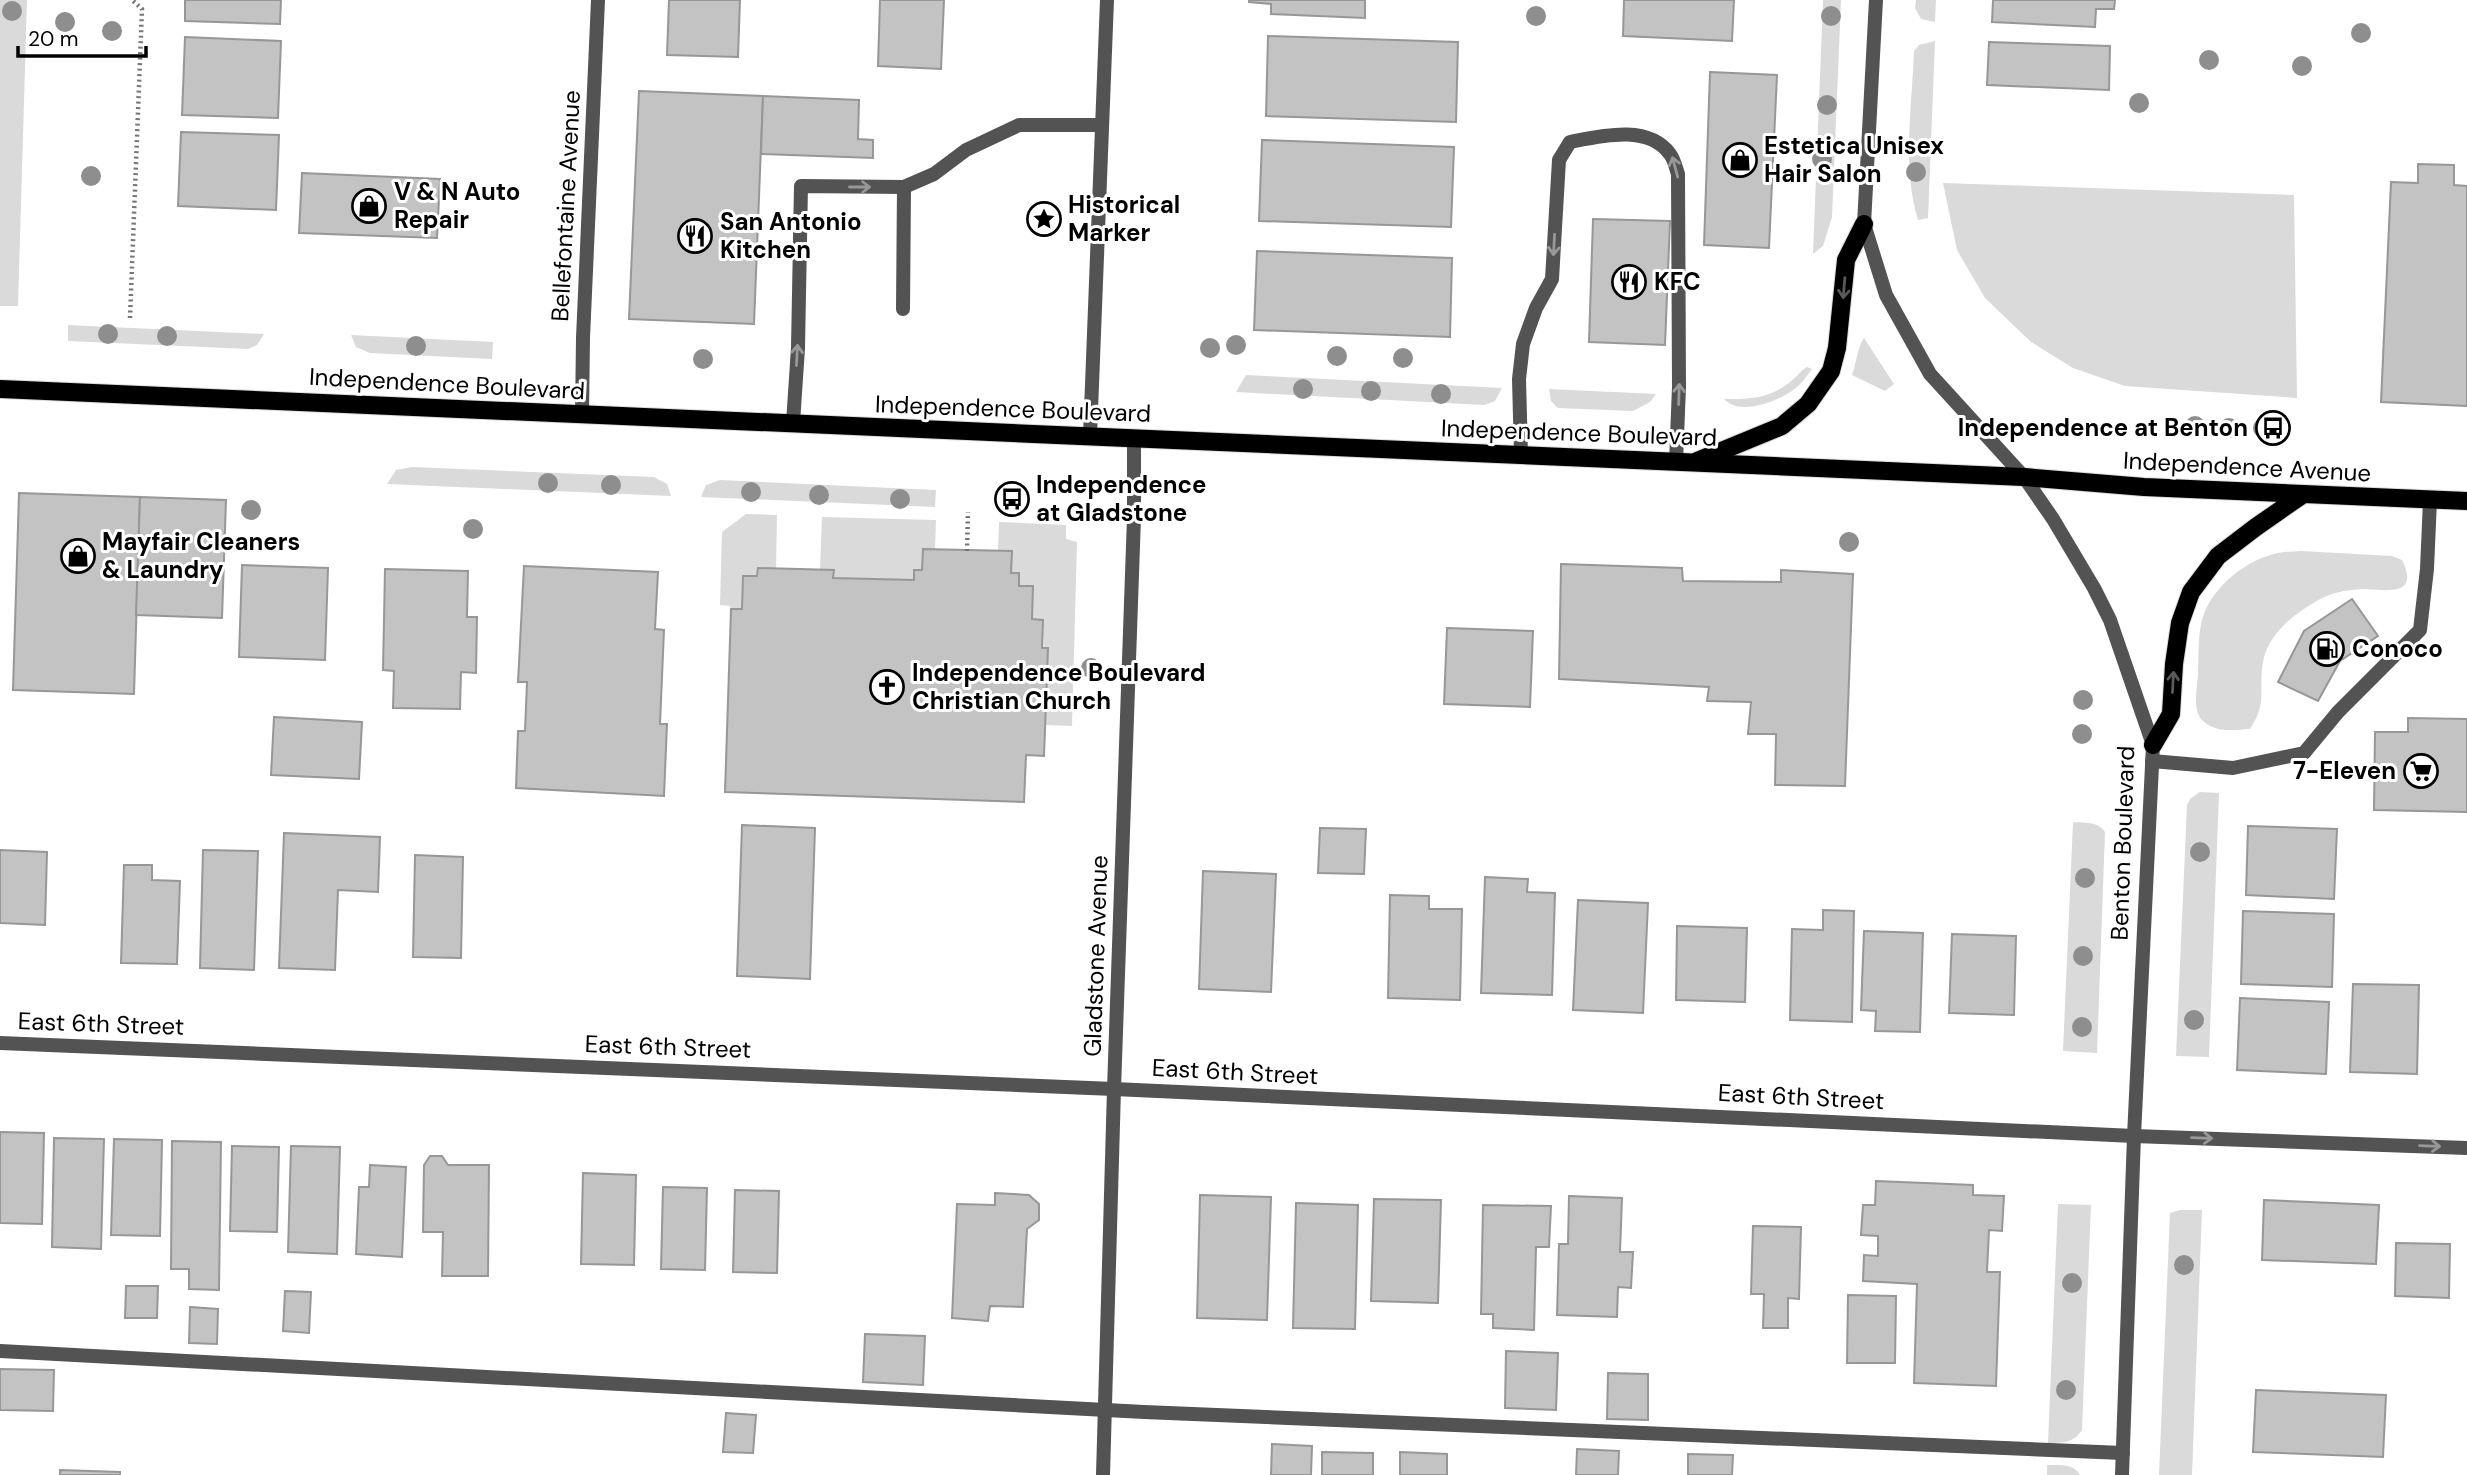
<svg xmlns="http://www.w3.org/2000/svg" width="2467" height="1475" font-family="'DM Sans',sans-serif">
	<rect width="100%" height="100%" fill="#fff"/>
	<g fill="#dadada">
		<polygon points="0,0 27,0 18,306 0,306"/>
		<polygon points="1823,0 1841,0 1832,217 1823,246 1813,254"/>
		<polygon points="1916,0 1936,0 1935,22 1921,19 1915,8"/>
		<path d="M 1935,41 L 1928,218 L 1918,220 C 1902,167 1912,106 1914,51 L 1919,45 Z"/>
		<polygon points="1943,183 2294,195 2297,398 2125,386 2073,368 2031,342 1985,298 1957,250"/>
		<polygon points="68,325 264,334 257,345 248,349 68,341"/>
		<polygon points="351,335 493,342 492,359 370,353 356,347"/>
		<path d="M 1864,338 L 1894,384 L 1885,391 L 1852,375 C 1856,365 1858,345 1864,338 Z"/>
		<path d="M 1807,367 L 1812,369 C 1806,377 1801,385 1793,390 C 1777,402 1739,416 1724,399 C 1749,399 1769,399 1790,382 C 1796,378 1800,371 1807,367 Z"/>
		<polygon points="1246,375 1502,388 1495,401 1484,405 1236,392"/>
		<polygon points="1549,389 1656,394 1650,402 1633,411 1558,408 1551,401"/>
		<polygon points="412,467 654,477 667,484 671,496 387,484 396,470"/>
		<polygon points="720,480 936,490 935,507 701,497 706,485"/>
		<polygon points="746,514 777,515 776,569 758,568 757,576 743,576 742,609 731,609 730,606 720,605 722,532"/>
		<polygon points="822,517 936,520 935,549 923,549 922,570 914,570 914,580 833,578 833,570 820,570"/>
		<polygon points="999,522 1066,525 1066,539 1077,542 1072,726 1045,725 1043,620 1032,619 1032,586 1019,586 1019,573 1011,573 1012,552 998,551"/>
		<path d="M 2301,551 L 2392,556 L 2402,560 C 2421,599 2383,589 2362,589 C 2345,590 2329,593 2315,602 C 2293,615 2268,634 2263,662 C 2258,690 2268,702 2250,729 C 2234,730 2216,733 2203,721 C 2192,711 2197,688 2198,675 C 2199,654 2197,630 2205,611 C 2217,584 2246,561 2274,554 C 2283,551 2292,552 2301,551 Z"/>
		<polygon points="2200,792 2219,793 2209,1057 2176,1056 2187,805 2190,799"/>
		<path d="M 2073,822 C 2085,823 2098,821 2105,832 L 2097,1053 L 2063,1051 Z"/>
		<path d="M 2058,1204 L 2091,1205 L 2082,1430 C 2074,1443 2062,1443 2048,1443 Z"/>
		<polygon points="2180,1210 2202,1210 2192,1475 2159,1475 2170,1213"/>
		<path d="M 2047,1465 C 2059,1465 2074,1463 2080,1475 L 2047,1475 Z"/>
	</g>
	<g fill="#c3c3c3" stroke="#979797" stroke-width="2">
		<polygon points="185,0 281,0 280,24 185,21"/>
		<polygon points="669,0 740,0 738,57 667,55"/>
		<polygon points="880,0 944,0 941,69 878,66"/>
		<polygon points="1249,0 1365,0 1365,18 1271,14 1271,4 1249,2"/>
		<polygon points="1624,0 1734,0 1732,41 1623,36"/>
		<polygon points="1993,0 2115,0 2114,9 2096,9 2095,27 1992,22"/>
		<polygon points="1268,36 1458,42 1456,122 1266,116"/>
		<polygon points="185,37 281,41 278,118 182,115"/>
		<polygon points="1989,42 2110,46 2109,90 1987,85"/>
		<polygon points="1710,72 1777,75 1769,248 1704,245"/>
		<polygon points="639,91 763,96 754,324 629,319"/>
		<polygon points="763,96 859,100 858,139 873,140 873,158 761,154"/>
		<polygon points="181,132 279,135 276,210 178,206"/>
		<polygon points="1262,140 1454,147 1451,227 1259,221"/>
		<polygon points="2418,164 2454,165 2454,185 2467,186 2467,406 2381,402 2391,182 2418,183"/>
		<polygon points="302,173 440,179 437,238 299,233"/>
		<polygon points="1593,219 1670,221 1665,345 1589,342"/>
		<polygon points="1257,251 1452,258 1450,337 1254,330"/>
		<polygon points="19,493 140,497 134,694 13,690"/>
		<polygon points="140,497 226,500 222,618 136,615"/>
		<polygon points="923,549 1012,551 1011,573 1019,573 1019,586 1033,586 1032,619 1043,620 1042,648 1048,648 1044,756 1026,755 1024,802 725,792 731,609 742,609 743,576 757,576 758,568 834,570 833,578 914,580 914,570 922,570"/>
		<polygon points="1561,564 1682,568 1683,581 1781,582 1781,570 1853,574 1845,786 1775,785 1776,734 1748,734 1751,702 1707,701 1709,687 1559,679"/>
		<polygon points="242,565 328,568 325,660 239,657"/>
		<polygon points="524,566 658,572 655,629 664,630 660,724 667,724 664,796 516,788 518,731 525,731 527,682 518,682"/>
		<polygon points="385,569 468,571 467,617 477,617 476,673 461,672 460,709 393,708 394,671 383,670"/>
		<polygon points="2352,599 2378,636 2340,661 2318,701 2278,682 2304,631"/>
		<polygon points="1447,628 1533,631 1530,707 1444,704"/>
		<polygon points="274,717 362,722 359,779 271,775"/>
		<polygon points="2408,718 2467,719 2467,812 2374,810 2375,732 2408,732"/>
		<polygon points="742,825 815,828 810,979 737,976"/>
		<polygon points="2248,826 2337,829 2334,899 2246,895"/>
		<polygon points="1320,828 1366,829 1364,874 1318,873"/>
		<polygon points="284,833 380,837 378,892 338,890 335,970 279,968"/>
		<polygon points="0,850 47,852 45,925 0,923"/>
		<polygon points="203,850 258,851 254,970 200,968"/>
		<polygon points="415,855 463,857 461,958 413,957"/>
		<polygon points="124,865 152,865 152,880 180,881 177,964 121,963"/>
		<polygon points="1203,871 1276,874 1271,992 1199,989"/>
		<polygon points="1485,877 1528,879 1527,892 1555,893 1552,995 1481,993"/>
		<polygon points="1390,895 1429,896 1429,909 1462,909 1460,1000 1388,998"/>
		<polygon points="1578,900 1648,903 1643,1013 1573,1010"/>
		<polygon points="1823,910 1854,911 1852,1022 1790,1020 1792,929 1823,930"/>
		<polygon points="2243,911 2334,914 2332,987 2241,984"/>
		<polygon points="1677,926 1747,928 1745,1002 1676,1000"/>
		<polygon points="1864,931 1923,933 1920,1032 1875,1031 1876,1011 1861,1010"/>
		<polygon points="1952,934 2016,936 2014,1015 1949,1013"/>
		<polygon points="2353,984 2419,985 2417,1074 2350,1072"/>
		<polygon points="2240,998 2329,1002 2326,1074 2237,1070"/>
		<polygon points="0,1132 44,1133 42,1224 0,1223"/>
		<polygon points="54,1138 104,1139 101,1249 52,1247"/>
		<polygon points="114,1139 162,1140 160,1236 111,1235"/>
		<polygon points="172,1141 221,1142 219,1290 189,1289 189,1269 171,1269"/>
		<polygon points="232,1146 279,1147 277,1232 230,1231"/>
		<polygon points="291,1146 340,1147 337,1254 288,1252"/>
		<polygon points="430,1156 442,1156 448,1165 489,1165 488,1276 442,1276 443,1232 423,1232 424,1165"/>
		<polygon points="370,1165 406,1167 402,1257 356,1254 359,1187 369,1187"/>
		<polygon points="583,1173 636,1175 634,1265 581,1264"/>
		<polygon points="1876,1181 1973,1185 1973,1195 2004,1196 2002,1231 1989,1230 1987,1272 2000,1272 1996,1386 1914,1383 1917,1284 1863,1281 1864,1255 1878,1256 1878,1236 1861,1235 1863,1205 1875,1205"/>
		<polygon points="663,1187 707,1188 705,1270 661,1269"/>
		<polygon points="735,1190 779,1191 777,1273 733,1272"/>
		<polygon points="995,1193 1029,1195 1039,1204 1039,1220 1027,1229 1023,1307 990,1306 988,1321 952,1318 957,1204 995,1205"/>
		<polygon points="1200,1195 1271,1197 1267,1320 1197,1318"/>
		<polygon points="1569,1196 1622,1198 1620,1252 1633,1252 1631,1288 1618,1287 1617,1317 1557,1315 1559,1244 1568,1244"/>
		<polygon points="1374,1199 1441,1200 1438,1303 1371,1301"/>
		<polygon points="2264,1200 2379,1205 2376,1264 2262,1260"/>
		<polygon points="1296,1203 1358,1205 1355,1329 1293,1328"/>
		<polygon points="1483,1205 1551,1206 1549,1247 1536,1247 1534,1330 1493,1328 1493,1314 1481,1314"/>
		<polygon points="1753,1226 1801,1227 1799,1299 1788,1298 1788,1328 1763,1328 1764,1294 1751,1294"/>
		<polygon points="2396,1243 2450,1244 2449,1298 2395,1296"/>
		<polygon points="126,1286 158,1286 157,1318 125,1318"/>
		<polygon points="285,1291 311,1292 309,1333 283,1331"/>
		<polygon points="1848,1295 1896,1296 1895,1363 1847,1363"/>
		<polygon points="190,1307 218,1309 217,1344 189,1343"/>
		<polygon points="865,1334 925,1336 923,1385 863,1382"/>
		<polygon points="1506,1351 1558,1353 1556,1410 1505,1408"/>
		<polygon points="0,1369 54,1370 53,1411 0,1410"/>
		<polygon points="1608,1373 1648,1374 1648,1420 1607,1419"/>
		<polygon points="2256,1390 2386,1395 2383,1457 2253,1452"/>
		<polygon points="726,1413 756,1415 753,1453 723,1452"/>
		<polygon points="1272,1444 1312,1446 1311,1475 1271,1475"/>
		<polygon points="1577,1449 1619,1451 1618,1475 1576,1475"/>
		<polygon points="1322,1452 1373,1453 1373,1475 1322,1475"/>
		<polygon points="1400,1452 1447,1454 1447,1475 1400,1475"/>
		<polygon points="1688,1454 1733,1455 1732,1475 1688,1475"/>
		<polygon points="60,1470 120,1472 120,1475 60,1475"/>
	</g>
	<g fill="none" stroke-linecap="round" stroke-linejoin="round">
		<g stroke="#dbdbdb" stroke-width="20">
			<g id="primary">
				<polyline points="0,389 1887,471 2024,477 2144,487 2467,501"/>
				<polyline points="1697,461 1782,426 1808,404 1831,371 1837,348 1846,260 1864,224"/>
				<polyline points="2153,745 2171,714 2174,664 2180,623 2191,592 2218,556 2256,527 2302,495"/>
			</g>
		</g>
		<g stroke="#757575" stroke-width="4.5" stroke-dasharray="2 3.5" stroke-linecap="butt">
			<polyline points="130,318 142,9 132,0"/>
			<polyline points="967,551 968,512"/>
		</g>
		<g stroke="#535353" stroke-width="14">
			<polyline points="903,309 904,187"/>
			<polyline points="793,423 798,348 801,186 904,187 934,174 966,150 1019,125 1101,125"/>
			<path d="M 1521,455 L 1519,379 L 1523,344 L 1536,308 L 1552,279 L 1559,160 L 1570,142 C 1601,136 1648,124 1670,154 C 1674,159 1676,168 1678,174 L 1679,387 L 1676,462"/>
			<polyline points="2152,761 2233,768 2304,753 2338,712 2420,630 2427,569 2430,500"/>
			<polyline points="0,1351 1144,1412 2123,1453"/>
		</g>
		<g stroke="#535353" stroke-width="14">
			<polyline points="582,414 583,338 598,0"/>
			<polyline points="0,1043 1114,1089 2134,1136 2467,1148"/>
			<polyline points="1103,1475 1114,1089 1134,517 1134,438"/>
		</g>
		<g stroke="#535353" stroke-width="14">
			<polyline points="1876,0 1864,224 1886,295 1930,374 2024,477 2053,519 2094,588 2110,620 2153,745 2134,1136 2122,1475"/>
			<polyline points="1090,436 1107,0"/>
		</g>
		<use href="#primary" stroke="#000" stroke-width="18"/>
	</g>
	<g fill="#8e8e8e">
		<circle cx="12" cy="11" r="10"/>
		<circle cx="1536" cy="16" r="10"/>
		<circle cx="1831" cy="16" r="10"/>
		<circle cx="65" cy="22" r="10"/>
		<circle cx="112" cy="31" r="10"/>
		<circle cx="2361" cy="33" r="10"/>
		<circle cx="2209" cy="60" r="10"/>
		<circle cx="2302" cy="66" r="10"/>
		<circle cx="2139" cy="103" r="10"/>
		<circle cx="1827" cy="105" r="10"/>
		<circle cx="1822" cy="159" r="10"/>
		<circle cx="1916" cy="172" r="10"/>
		<circle cx="91" cy="176" r="10"/>
		<circle cx="108" cy="334" r="10"/>
		<circle cx="167" cy="336" r="10"/>
		<circle cx="1236" cy="345" r="10"/>
		<circle cx="416" cy="346" r="10"/>
		<circle cx="1210" cy="348" r="10"/>
		<circle cx="1337" cy="356" r="10"/>
		<circle cx="1403" cy="358" r="10"/>
		<circle cx="703" cy="359" r="10"/>
		<circle cx="1303" cy="389" r="10"/>
		<circle cx="1371" cy="391" r="10"/>
		<circle cx="1441" cy="394" r="10"/>
		<circle cx="2195" cy="426" r="10"/>
		<circle cx="2229" cy="428" r="10"/>
		<circle cx="2263" cy="428" r="10"/>
		<circle cx="548" cy="483" r="10"/>
		<circle cx="611" cy="485" r="10"/>
		<circle cx="751" cy="492" r="10"/>
		<circle cx="819" cy="495" r="10"/>
		<circle cx="900" cy="499" r="10"/>
		<circle cx="251" cy="510" r="10"/>
		<circle cx="473" cy="529" r="10"/>
		<circle cx="1849" cy="542" r="10"/>
		<circle cx="1091" cy="668" r="10"/>
		<circle cx="2083" cy="700" r="10"/>
		<circle cx="2082" cy="734" r="10"/>
		<circle cx="2200" cy="852" r="10"/>
		<circle cx="2085" cy="878" r="10"/>
		<circle cx="2083" cy="956" r="10"/>
		<circle cx="2194" cy="1020" r="10"/>
		<circle cx="2082" cy="1027" r="10"/>
		<circle cx="2184" cy="1265" r="10"/>
		<circle cx="2072" cy="1283" r="10"/>
		<circle cx="2066" cy="1390" r="10"/>
	</g>
	<defs><path id="oneway-shaft" d="M-6 0H5M1.5-3L5.5 0L1.5 3" fill="none" stroke-width="1.6" stroke-linecap="round" stroke-linejoin="round" transform="scale(1.75)"/></defs>
	<g stroke="#989898">
		<use href="#oneway-shaft" transform="translate(1675 167) rotate(-105)"/>
		<use href="#oneway-shaft" transform="translate(860 187)"/>
		<use href="#oneway-shaft" transform="translate(1554 245) rotate(93)"/>
		<use href="#oneway-shaft" transform="translate(797 355) rotate(-87)"/>
		<use href="#oneway-shaft" transform="translate(1679 394) rotate(-88)"/>
		<use href="#oneway-shaft" transform="translate(2202 1138) rotate(2)"/>
		<use href="#oneway-shaft" transform="translate(2430 1146) rotate(2)"/>
	</g>
	<g stroke="#595959">
		<use href="#oneway-shaft" transform="translate(1844 288) rotate(95)"/>
		<use href="#oneway-shaft" transform="translate(2173 682) rotate(-87)"/>
	</g>
	<defs>
		<g id="shop-ring" transform="scale(1.75)"><circle r="9.5" fill="#fff" stroke="#000" stroke-width="1.5"/><path d="M-5-2.5h2.3a2.7 3.5 0 0 1 5.4 0H5L5.5 6h-11ZM-1.5-2.5h3a1.5 2.3 0 0 0-3 0Z" fill="#000"/></g>
		<g id="sight-ring" transform="scale(1.75)"><circle r="9.5" fill="#fff" stroke="#000" stroke-width="1.5"/><path d="M0-6L1.8-2.2L6-1.7L2.9 1.2L3.7 5.4L0 3.3L-3.7 5.4L-2.9 1.2L-6-1.7L-1.8-2.2Z" fill="#000"/></g>
		<g id="restaurant-ring" transform="scale(1.75)"><circle r="9.5" fill="#fff" stroke="#000" stroke-width="1.5"/><path d="M-5-6h1v4h1v-4h1v4h1v-4h1v5L-1.5 .5V6h-2V.5L-5-1ZM5-6V6H3V1.5H1.5Q1.5-4 5-6Z" fill="#000"/></g>
		<g id="bus-ring" transform="scale(1.75)"><circle r="9.5" fill="#fff" stroke="#000" stroke-width="1.5"/><path d="M-5-6H5V4H4V6H2V4H-2V6H-4V4H-5ZM-3.5-4V0h7V-4ZM-3.5 1.2v1.5H-2V1.2ZM2 1.2v1.5H3.5V1.2Z" fill="#000"/></g>
		<g id="fuel-ring" transform="scale(1.75)"><circle r="9.5" fill="#fff" stroke="#000" stroke-width="1.5"/><path d="M-5.5-6h7V0h2V4h1.3V-2.5L3-4.5l.8-.8L6-3V5H2.5V1h-1V6h-7ZM-4.2-4.7v3.2H.2V-4.7Z" fill="#000"/></g>
		<g id="church-ring" transform="scale(1.75)"><circle r="9.5" fill="#fff" stroke="#000" stroke-width="1.5"/><path d="M-1.2-6h2.4v3.5h3.3v2.4h-3.3V6h-2.4V-.1h-3.3v-2.4h3.3Z" fill="#000"/></g>
		<g id="supermarket-ring" transform="scale(1.75)"><circle r="9.5" fill="#fff" stroke="#000" stroke-width="1.5"/><path d="M-6-5.5h2.5l.6 2H6L4.5 2H-2.5L-4.4-4H-6ZM-1.5 3.2a1.3 1.3 0 1 0 .1 0ZM3 3.2a1.3 1.3 0 1 0 .1 0Z" fill="#000"/></g>
	</defs>
	<g fill-rule="evenodd">
		<use href="#shop-ring" x="1740" y="160"/>
		<use href="#shop-ring" x="369" y="206"/>
		<use href="#sight-ring" x="1044" y="219"/>
		<use href="#restaurant-ring" x="695" y="236"/>
		<use href="#restaurant-ring" x="1629" y="282"/>
		<use href="#bus-ring" x="2273" y="428"/>
		<use href="#bus-ring" x="1012" y="499"/>
		<use href="#shop-ring" x="78" y="556"/>
		<use href="#fuel-ring" x="2327" y="649"/>
		<use href="#church-ring" x="887" y="687"/>
		<use href="#supermarket-ring" x="2421" y="771"/>
	</g>
	<g text-anchor="middle" stroke-width="6" stroke-linejoin="round" paint-order="stroke">
		<g font-size="24" font-weight="bold" fill="#000" stroke="#fff" text-anchor="start">
			<text x="1764" y="154">Estetica Unisex<tspan x="1764" dy="28">Hair Salon</tspan></text>
			<text x="394" y="200">V &amp; N Auto<tspan x="394" dy="28">Repair</tspan></text>
			<text x="1068" y="213">Historical<tspan x="1068" dy="28">Marker</tspan></text>
			<text x="720" y="230">San Antonio<tspan x="720" dy="28">Kitchen</tspan></text>
			<text x="1654" y="290">KFC</text>
			<text x="2248" y="436" text-anchor="end">Independence at Benton</text>
			<text x="1036" y="493">Independence<tspan x="1036" dy="28">at Gladstone</tspan></text>
			<text x="102" y="550">Mayfair Cleaners<tspan x="102" dy="28">&amp; Laundry</tspan></text>
			<text x="2352" y="657">Conoco</text>
			<text x="912" y="681">Independence Boulevard<tspan x="912" dy="28">Christian Church</tspan></text>
			<text x="2396" y="779" text-anchor="end">7-Eleven</text>
		</g>
		<g font-size="24" fill="#000" stroke="#fff">
			<text transform="translate(566 206) rotate(-87)" y="8">Bellefontaine Avenue</text>
			<text transform="translate(447 384) rotate(3)" y="8">Independence Boulevard</text>
			<text transform="translate(1013 409) rotate(2)" y="8">Independence Boulevard</text>
			<text transform="translate(1579 433) rotate(2)" y="8">Independence Boulevard</text>
			<text transform="translate(2247 467) rotate(3)" y="8">Independence Avenue</text>
			<text transform="translate(2123 843) rotate(-88)" y="8">Benton Boulevard</text>
			<text transform="translate(1096 956) rotate(-88)" y="8">Gladstone Avenue</text>
			<text transform="translate(101 1024) rotate(2)" y="8">East 6th Street</text>
			<text transform="translate(668 1047) rotate(2)" y="8">East 6th Street</text>
			<text transform="translate(1235 1072) rotate(3)" y="8">East 6th Street</text>
			<text transform="translate(1801 1097) rotate(3)" y="8">East 6th Street</text>
		</g>
	</g>
	<path d="M18 46v10h128v-10" fill="none" stroke="#000000" stroke-width="3.5"/>
	<text x="28" y="46" font-size="21" fill="#000000" stroke="#ffffff" stroke-width="5" paint-order="stroke">20 m</text>
</svg>
